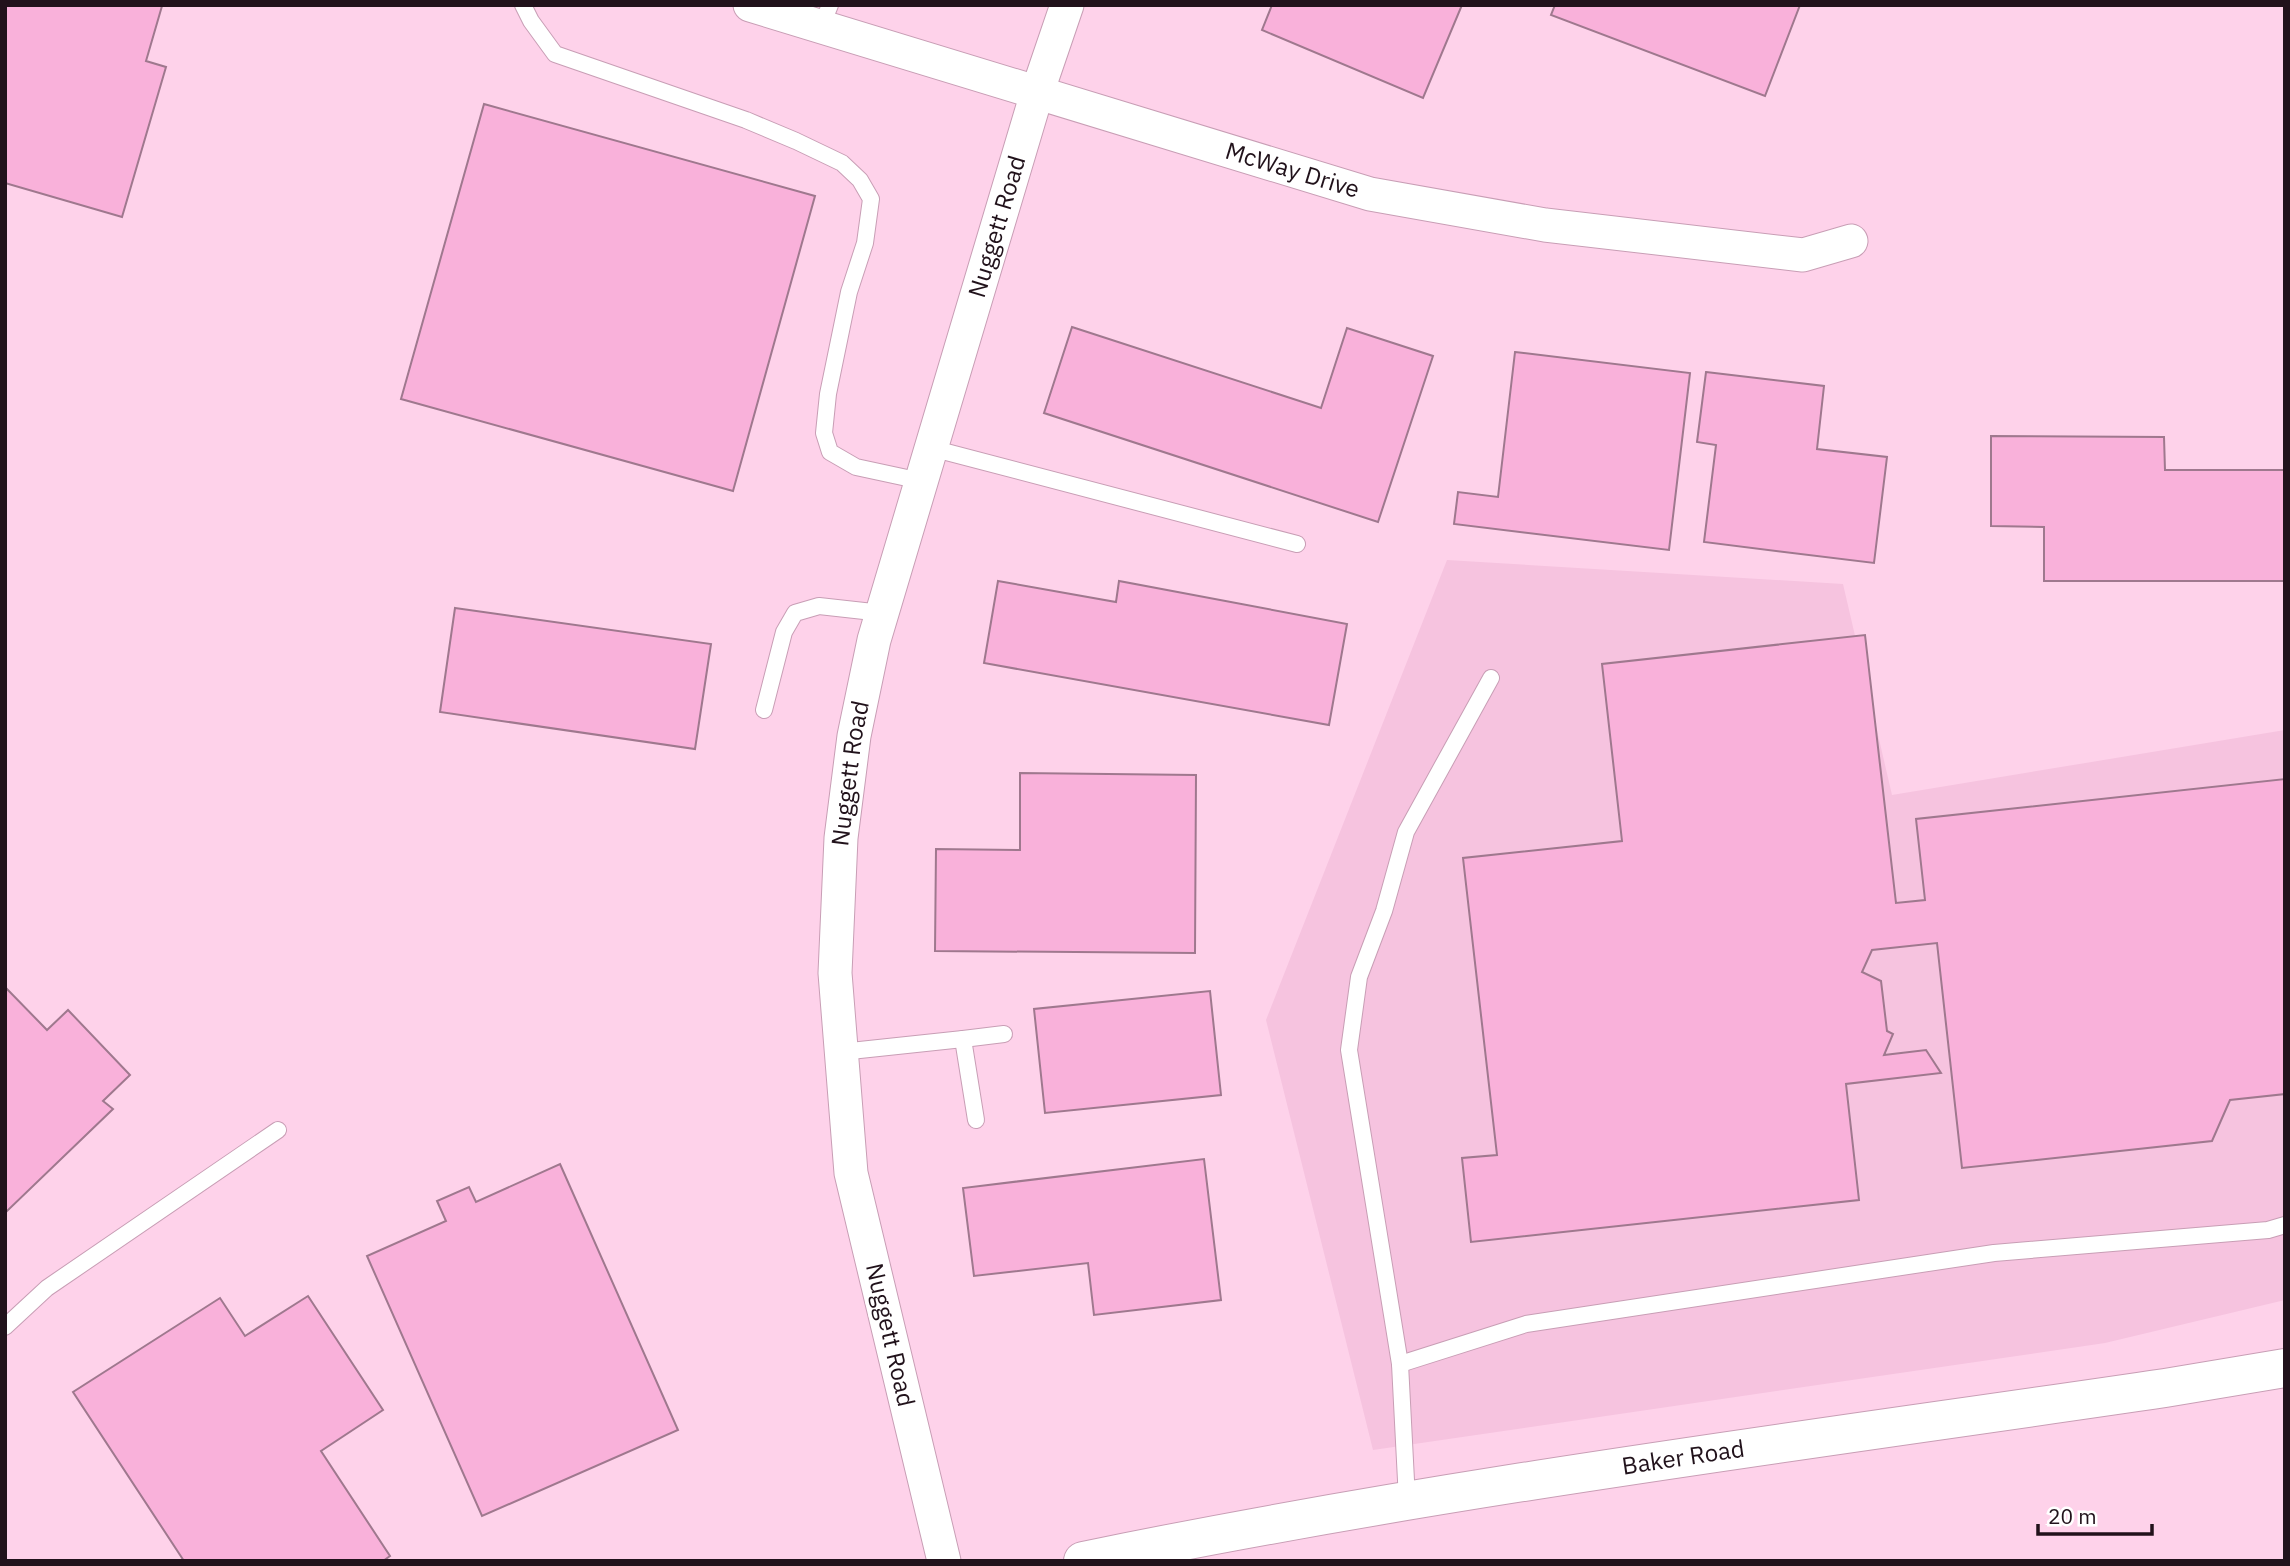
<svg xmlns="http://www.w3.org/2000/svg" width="2290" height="1566" font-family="'IBM Plex Sans',sans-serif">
	<rect width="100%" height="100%" fill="#fed2ea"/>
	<polygon fill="#f6c3df" points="1447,560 1843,584 1892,795 2285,730 2285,1300 2105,1343 1373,1450 1266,1020"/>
	<g fill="#f9b1da" stroke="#9f788e" stroke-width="2">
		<polygon points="5,5 162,6 146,61 166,67 122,217 5,183"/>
		<polygon points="1272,5 1462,5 1423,98 1262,30"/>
		<polygon points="1555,5 1800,5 1765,96 1551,15"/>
		<polygon points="484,104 815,196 733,491 401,399"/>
		<polygon points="1072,327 1321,408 1347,328 1433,356 1378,522 1044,413"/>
		<polygon points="1515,352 1690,373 1669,550 1454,524 1458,492 1498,497"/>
		<polygon points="1706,372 1824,386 1817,449 1887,457 1874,563 1704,542 1716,445 1697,442"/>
		<polygon points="1991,436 2164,437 2165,470 2285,470 2285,581 2044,581 2044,527 1991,526"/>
		<polygon points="998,581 1116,602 1119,581 1347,624 1329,725 984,663"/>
		<polygon points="455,608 711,644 695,749 440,712"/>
		<polygon points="1865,635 1896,903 1925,900 1916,819 2285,779 2285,1094 2230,1100 2212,1141 1962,1168 1937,943 1872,950 1862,972 1881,981 1887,1031 1893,1034 1884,1055 1926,1050 1941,1073 1846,1084 1859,1200 1471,1242 1462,1158 1497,1155 1463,858 1622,841 1602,664"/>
		<polygon points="1020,773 1196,775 1195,953 935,951 936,849 1020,850"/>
		<polygon points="5,987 47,1030 68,1010 130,1075 103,1101 113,1109 5,1213"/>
		<polygon points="1210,991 1221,1095 1045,1113 1034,1009"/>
		<polygon points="1204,1159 1221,1300 1094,1315 1088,1263 974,1276 963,1188"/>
		<polygon points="560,1164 678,1430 482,1516 367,1256 446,1221 437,1201 469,1187 476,1202"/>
		<polygon points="308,1296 383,1410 321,1451 390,1556 383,1561 184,1561 73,1392 220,1298 245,1336"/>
	</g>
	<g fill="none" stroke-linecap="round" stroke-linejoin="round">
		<g stroke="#c89eb5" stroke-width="18">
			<g id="lane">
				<polyline points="523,5 531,21 555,54 746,120 796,141 842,163 860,180 871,199 865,243 849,292 828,394 824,433 830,452 856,467 921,481"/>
				<polyline points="821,27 830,5"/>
				<polyline points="931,448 1297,544"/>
				<polyline points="764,710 784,632 795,613 819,606 882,613"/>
				<polyline points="841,1052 963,1039"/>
				<polyline points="976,1120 963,1039 1004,1034"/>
				<polyline points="5,1327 47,1288 278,1130"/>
				<polyline points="1400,1364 1526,1324 1994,1253 2268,1230 2285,1225"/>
				<polyline points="1407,1500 1400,1364 1349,1050 1359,977 1384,911 1406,832 1491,678"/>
			</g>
		</g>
		<g stroke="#c89eb5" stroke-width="35">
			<g id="street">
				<path id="s1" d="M 750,5 L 1370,194 L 1545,225 L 1803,255 L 1851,241"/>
				<path id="s2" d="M 944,1561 L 851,1173 L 835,973 L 841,838 L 854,736 L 874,640 L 1037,93 L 1067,5"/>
			</g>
		</g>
		<g stroke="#c89eb5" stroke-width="40">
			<g id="secondary">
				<path id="s3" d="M 1083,1561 C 1441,1487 1804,1441 2165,1388 L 2285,1368"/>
			</g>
		</g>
		<use href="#lane" stroke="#fff" stroke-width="16"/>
		<use href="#street" stroke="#fff" stroke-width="33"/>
		<use href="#secondary" stroke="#fff" stroke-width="38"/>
	</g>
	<g text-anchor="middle" stroke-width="7" stroke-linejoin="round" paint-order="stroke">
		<g font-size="24" fill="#21121b" stroke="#fff">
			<text dy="8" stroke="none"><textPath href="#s1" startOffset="567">McWay Drive</textPath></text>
			<text dy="8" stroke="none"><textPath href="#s2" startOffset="1367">Nuggett Road</textPath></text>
			<text dy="8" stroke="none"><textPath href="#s2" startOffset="800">Nuggett Road</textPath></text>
			<text transform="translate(890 1335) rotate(77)" y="8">Nuggett Road</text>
			<text dy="8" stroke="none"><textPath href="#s3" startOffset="609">Baker Road</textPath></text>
		</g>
	</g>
	<rect width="2290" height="1566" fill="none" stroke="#21121b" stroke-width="14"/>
	<path d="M2038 1524v10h114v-10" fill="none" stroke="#21121b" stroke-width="3.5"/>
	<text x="2048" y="1524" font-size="21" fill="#21121b" stroke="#ffffff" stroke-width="5" paint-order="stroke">20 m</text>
</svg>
